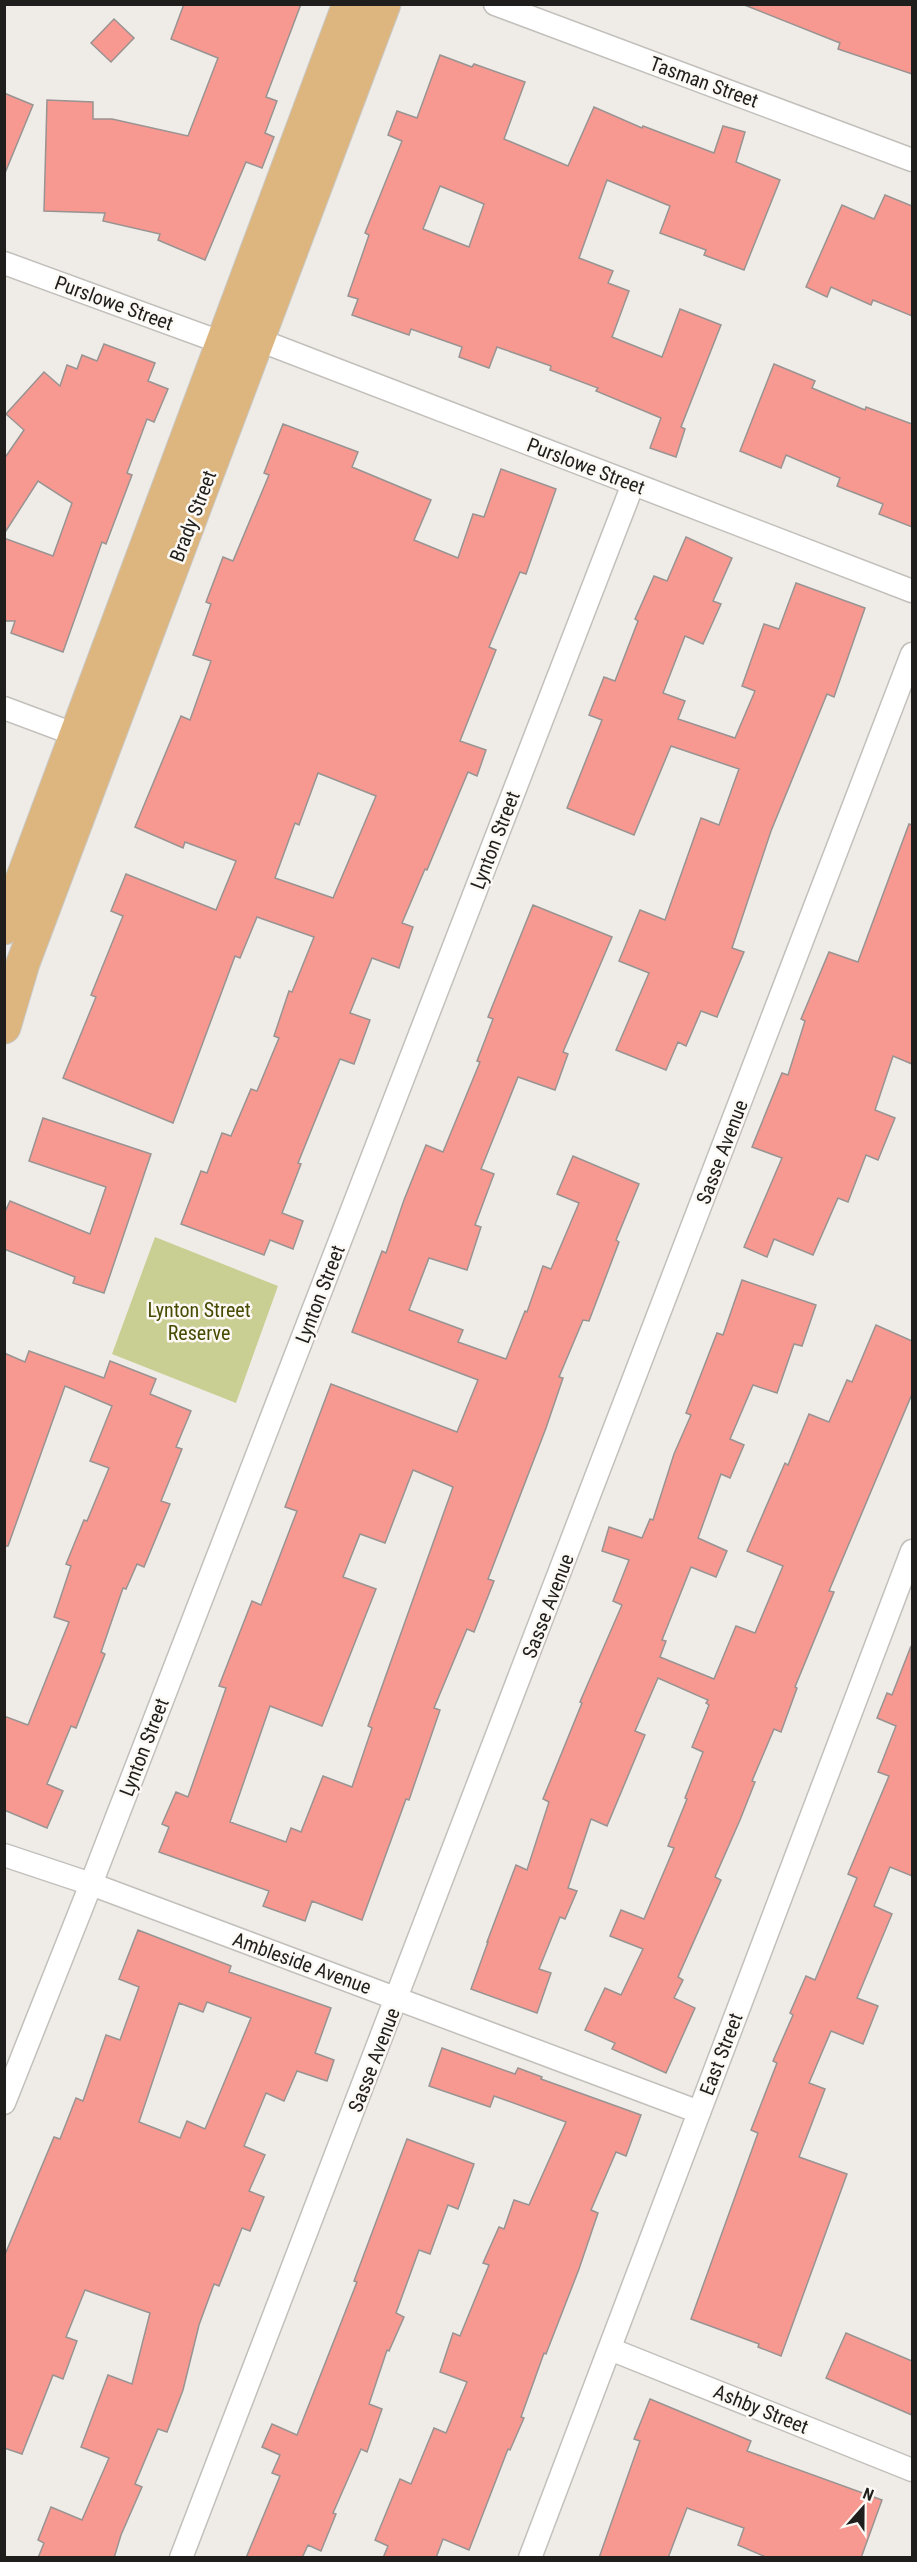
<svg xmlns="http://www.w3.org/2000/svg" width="917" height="2562" font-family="'Roboto Condensed',sans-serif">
	<rect width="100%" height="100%" fill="#efece7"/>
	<polygon fill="#c9ce93" points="155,1237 278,1286 236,1403 112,1354"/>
	<g fill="#f79991" stroke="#999392" stroke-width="1.5" fill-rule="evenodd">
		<polygon points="184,4 301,4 266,97 277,101 265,133 274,137 262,168 246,162 205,260 158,240 160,234 103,221 105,213 44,211 47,100 93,102 93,119 112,119 188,136 218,58 171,39"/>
		<polygon points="742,4 912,4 912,74 838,49 840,43"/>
		<polygon points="114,19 134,38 111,62 91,43"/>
		<path d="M 440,55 L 472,67 L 474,64 L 525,82 L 504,139 L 568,166 L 594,107 L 642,128 L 643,126 L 714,153 L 723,126 L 745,132 L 736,162 L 780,180 L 744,270 L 704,255 L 706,250 L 660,233 L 670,206 L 607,180 L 579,258 L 613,271 L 608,283 L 629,291 L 612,337 L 662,357 L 680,309 L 721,325 L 681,427 L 685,429 L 676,457 L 650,448 L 661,418 L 596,391 L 598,388 L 550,370 L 551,366 L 497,347 L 489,368 L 459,357 L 462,347 L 411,329 L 409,335 L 352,315 L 358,299 L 348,296 L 369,235 L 365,233 L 402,141 L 388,135 L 397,111 L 417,118 ZM 440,186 L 484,204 L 469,247 L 423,229 Z"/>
		<polygon points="4,93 33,105 5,173 4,173"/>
		<polygon points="885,195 912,206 912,316 873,300 871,305 831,287 827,297 806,287 842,205 874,219"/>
		<polygon points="104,344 155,363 148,381 168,389 154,422 147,419 127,473 132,475 106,544 102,542 63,652 11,633 15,621 4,621 4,538 53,556 72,503 38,481 4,534 4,459 24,430 6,414 44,372 60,386 67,365 77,369 82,355 97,361"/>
		<polygon points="774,364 815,381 812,388 865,410 866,407 912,424 912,527 879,514 883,504 837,486 840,478 786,455 781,468 740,451"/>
		<path d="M 283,424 L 358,452 L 352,467 L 431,500 L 414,540 L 458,558 L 473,514 L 484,517 L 501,469 L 556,489 L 526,574 L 520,572 L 489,647 L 496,650 L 460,741 L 486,750 L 477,776 L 468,772 L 427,870 L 425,869 L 402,923 L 413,927 L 399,968 L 372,958 L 350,1013 L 370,1020 L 354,1064 L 340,1059 L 298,1163 L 301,1164 L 282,1213 L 303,1221 L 293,1249 L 270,1240 L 264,1255 L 181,1224 L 201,1171 L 207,1173 L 222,1133 L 231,1136 L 251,1089 L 257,1091 L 279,1038 L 274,1036 L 289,991 L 292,992 L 314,937 L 257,917 L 240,958 L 235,956 L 173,1123 L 63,1078 L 96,997 L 91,995 L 123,916 L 111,911 L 126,874 L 216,910 L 236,861 L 185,842 L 183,848 L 135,827 L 181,716 L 190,720 L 211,661 L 193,655 L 211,604 L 206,602 L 223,557 L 233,561 L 269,475 L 264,473 ZM 318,773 L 376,796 L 333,898 L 275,878 L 295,823 L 299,825 Z"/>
		<polygon points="686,537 732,558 713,601 721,604 703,644 685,636 663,693 685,701 678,719 735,738 755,691 742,686 764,624 779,629 796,583 865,608 834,697 827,694 771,831 732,948 744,952 717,1017 701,1011 686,1046 678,1042 666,1070 616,1050 649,973 619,961 640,910 665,920 701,818 719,825 739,769 671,746 634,835 567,808 602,720 589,715 604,677 615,681 638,621 635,619 654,576 667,581"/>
		<polygon points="909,824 912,825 912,1064 893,1056 875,1110 895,1118 878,1160 866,1155 848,1202 838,1198 813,1255 774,1239 767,1257 744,1247 782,1158 752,1147 782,1073 788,1075 805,1021 801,1019 829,952 858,962"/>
		<path d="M 533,905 L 612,937 L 563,1052 L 568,1054 L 555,1090 L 518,1077 L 481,1169 L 494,1174 L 475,1225 L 481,1227 L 467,1270 L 429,1258 L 409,1310 L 463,1330 L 458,1342 L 506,1359 L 525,1311 L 527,1312 L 543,1266 L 551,1269 L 579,1203 L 557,1194 L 573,1156 L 639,1184 L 616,1240 L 619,1242 L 589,1321 L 583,1320 L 559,1377 L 563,1378 L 546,1428 L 488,1579 L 494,1581 L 474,1632 L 467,1629 L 434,1708 L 440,1710 L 409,1800 L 406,1799 L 362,1920 L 312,1901 L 305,1921 L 263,1906 L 269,1891 L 159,1852 L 169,1827 L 162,1824 L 176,1792 L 188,1797 L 226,1688 L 219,1686 L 252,1601 L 261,1605 L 297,1511 L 285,1507 L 331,1384 L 457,1432 L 478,1380 L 352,1332 L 382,1251 L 386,1253 L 404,1200 L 426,1145 L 443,1152 L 480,1062 L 477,1061 L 493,1019 L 488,1017 ZM 413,1470 L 453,1487 L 368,1726 L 372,1728 L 352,1787 L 323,1776 L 301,1832 L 291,1828 L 286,1842 L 230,1822 L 270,1706 L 322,1726 L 376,1589 L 343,1577 L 360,1534 L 385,1543 Z"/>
		<polygon points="43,1118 151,1154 104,1293 73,1283 75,1277 4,1249 4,1214 10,1201 90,1234 106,1187 29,1161"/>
		<polygon points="742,1280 816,1305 802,1346 794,1344 777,1393 753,1385 730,1439 744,1445 730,1478 721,1474 698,1538 727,1551 716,1577 691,1567 662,1640 666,1641 660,1657 714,1679 736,1626 755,1633 783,1566 747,1551 785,1463 788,1465 809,1414 829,1422 847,1380 852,1382 876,1325 912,1341 912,1394 829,1591 834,1592 795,1687 797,1688 781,1732 774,1729 752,1781 755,1782 740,1820 715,1877 721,1880 678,1977 683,1980 674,1998 695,2008 666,2073 612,2049 615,2043 585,2030 605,1988 621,1995 643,1949 610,1936 621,1910 644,1919 674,1848 668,1846 687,1799 685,1798 703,1752 692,1747 709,1705 706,1703 708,1700 658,1678 635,1731 645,1735 607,1826 591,1819 568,1888 577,1891 565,1919 560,1917 539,1969 551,1973 537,2013 471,1989 488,1942 487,1942 516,1865 527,1870 549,1802 543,1799 582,1703 580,1702 622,1605 613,1601 629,1560 602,1551 609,1527 642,1538 650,1519 653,1520 674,1454 691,1415 686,1413 717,1333 723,1335"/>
		<polygon points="29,1351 104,1378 110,1361 156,1379 150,1394 191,1411 176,1447 182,1449 161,1501 170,1504 144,1567 137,1564 126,1589 123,1588 101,1652 105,1654 76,1728 71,1726 47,1784 63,1791 47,1828 4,1810 4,1716 28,1725 69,1622 54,1617 71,1566 66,1564 84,1520 87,1521 109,1468 90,1461 112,1406 65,1386 8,1546 4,1546 4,1353 25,1362"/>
		<polygon points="911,1646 912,1876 890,1867 874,1906 892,1914 857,1998 878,2006 863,2044 831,2031 809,2083 825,2089 799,2157 847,2174 781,2356 758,2347 759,2344 691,2319 758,2133 751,2130 777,2063 773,2061 793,2015 790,2013 806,1976 815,1980 857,1878 848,1874 889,1776 878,1772 896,1726 877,1718 887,1693 892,1695"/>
		<path d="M 138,1930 L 231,1966 L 229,1972 L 331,2008 L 315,2053 L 334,2060 L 327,2081 L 297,2071 L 284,2101 L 266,2093 L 244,2146 L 265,2155 L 249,2191 L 264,2197 L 250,2231 L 242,2228 L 219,2286 L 214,2284 L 199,2325 L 183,2390 L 167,2432 L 158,2429 L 135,2484 L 142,2487 L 121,2535 L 114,2558 L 38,2558 L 44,2543 L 38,2540 L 51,2507 L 82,2520 L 109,2458 L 81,2447 L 108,2375 L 132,2384 L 150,2313 L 85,2290 L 66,2337 L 77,2341 L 63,2379 L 53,2375 L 22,2454 L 4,2448 L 4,2257 L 54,2137 L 60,2139 L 76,2098 L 83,2101 L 106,2035 L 120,2040 L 139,1987 L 119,1979 ZM 207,2002 L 251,2018 L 205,2129 L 187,2121 L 180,2138 L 139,2122 L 179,2003 L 203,2012 Z"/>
		<polygon points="442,2048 515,2074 518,2068 542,2077 541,2079 641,2115 626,2156 616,2152 591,2210 598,2213 579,2269 546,2354 544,2353 521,2417 524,2418 510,2450 508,2449 469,2550 443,2539 436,2558 383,2558 388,2546 375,2540 400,2479 411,2484 434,2428 446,2433 467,2382 440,2372 453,2333 460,2336 489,2265 483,2263 499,2227 504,2229 514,2200 529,2205 566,2122 494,2096 490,2107 429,2086"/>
		<polygon points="407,2139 474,2164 458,2209 448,2205 430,2254 419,2250 396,2313 404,2317 389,2351 387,2350 369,2404 382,2409 367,2452 361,2449 333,2513 336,2514 321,2551 308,2545 302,2558 246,2558 280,2476 272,2473 280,2455 262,2447 272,2424 297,2435 357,2282 354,2281"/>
		<polygon points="846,2333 912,2361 912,2415 826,2378"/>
		<polygon points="650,2399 751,2441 747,2451 882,2500 861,2558 768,2558 738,2545 744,2528 687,2508 668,2558 599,2558 640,2441 634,2439"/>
	</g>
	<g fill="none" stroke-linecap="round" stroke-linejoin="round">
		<g stroke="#c3c0bc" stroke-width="25">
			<g id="minor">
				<polyline points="495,4 912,160"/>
				<polyline points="4,263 223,343"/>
				<polyline points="259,340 912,591"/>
				<polyline points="4,708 87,739"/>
				<polyline points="4,1855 91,1884 699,2112"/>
				<polyline points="4,2103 91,1884 633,484"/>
				<polyline points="610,2349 912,2470"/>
				<polyline points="181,2558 912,654"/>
				<polyline points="530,2558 912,1551"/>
			</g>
		</g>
		<g stroke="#c9c9c9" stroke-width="35">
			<g id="primary">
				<polyline points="4,928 349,4"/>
				<polyline points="4,1027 23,963 384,4"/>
			</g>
		</g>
		<use href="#minor" stroke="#fff" stroke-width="22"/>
		<use href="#primary" stroke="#dcb67e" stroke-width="33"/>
	</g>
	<g text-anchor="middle" stroke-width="5" stroke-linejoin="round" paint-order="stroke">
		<g font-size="20" fill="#1f1e1c" stroke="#fcf9f5">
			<text transform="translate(704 82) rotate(20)" y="7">Tasman Street</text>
			<text transform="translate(114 303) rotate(20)" y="7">Purslowe Street</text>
			<text transform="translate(586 466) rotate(21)" y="7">Purslowe Street</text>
			<text transform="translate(193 516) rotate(-69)" y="7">Brady Street</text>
			<text transform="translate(495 840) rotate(-69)" y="7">Lynton Street</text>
			<text transform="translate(722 1152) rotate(-69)" y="7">Sasse Avenue</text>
			<text transform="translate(320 1294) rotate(-69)" y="7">Lynton Street</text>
			<text transform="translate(548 1606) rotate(-69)" y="7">Sasse Avenue</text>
			<text transform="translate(144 1747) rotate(-69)" y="7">Lynton Street</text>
			<text transform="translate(302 1963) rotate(20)" y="7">Ambleside Avenue</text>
			<text transform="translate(721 2054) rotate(-69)" y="7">East Street</text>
			<text transform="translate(374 2060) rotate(-69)" y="7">Sasse Avenue</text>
			<text transform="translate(761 2409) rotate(22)" y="7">Ashby Street</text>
		</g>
		<g font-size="20" fill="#474a01" stroke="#fcf9f5">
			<text x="199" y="1317">Lynton Street<tspan x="199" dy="23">Reserve</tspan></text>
		</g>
	</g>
	<rect width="917" height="2562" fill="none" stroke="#1f1e1c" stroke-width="12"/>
	<g transform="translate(863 2508) rotate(21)" stroke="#fcf9f5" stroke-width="4.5" paint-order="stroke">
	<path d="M0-4.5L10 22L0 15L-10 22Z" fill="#1f1e1c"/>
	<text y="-9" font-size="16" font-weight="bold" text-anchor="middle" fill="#1f1e1c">N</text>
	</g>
</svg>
